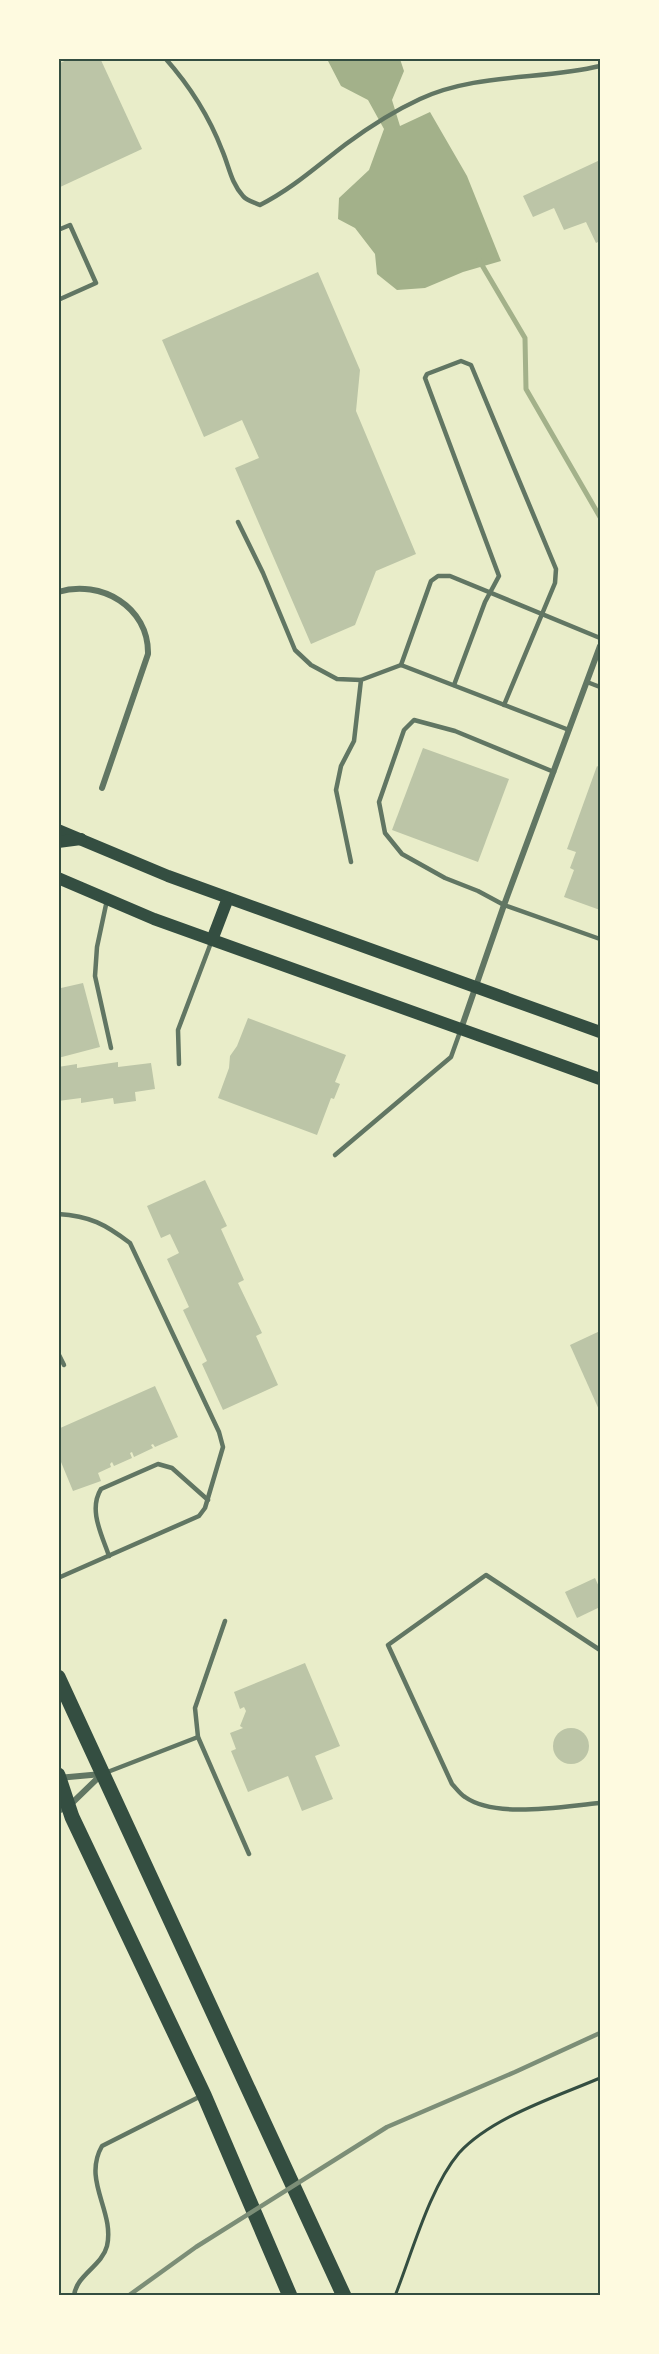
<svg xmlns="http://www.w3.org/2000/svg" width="659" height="2354" font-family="Georgia,serif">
	<rect width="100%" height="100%" fill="#e9edc9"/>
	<polygon fill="#a3b18a" points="327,59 400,59 404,71 392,100 400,126 430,112 467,176 501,261 463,272 425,288 397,290 377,274 375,254 355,228 338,219 339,198 369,170 384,129 368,100 341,86"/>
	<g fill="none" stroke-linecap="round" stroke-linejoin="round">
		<polyline stroke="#a3b18a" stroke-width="5" points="479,260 525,338 526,389 600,517"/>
	</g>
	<g fill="#bcc5a7">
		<polygon points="71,58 100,58 142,149 58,188 58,64"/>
		<polygon points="600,160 600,241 596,243 586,222 564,230 554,208 533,217 523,196"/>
		<polygon points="318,272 360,370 356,411 416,554 376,571 355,625 311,644 235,468 259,458 242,420 204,437 162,340"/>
		<polygon points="423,748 509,779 478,862 392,830"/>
		<polygon points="597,766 600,768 600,910 564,897 574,870 570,868 576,852 567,849"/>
		<polygon points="58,983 61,988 83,983 100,1047 58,1058"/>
		<polygon points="248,1018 346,1055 335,1082 340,1084 334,1099 331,1098 317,1135 218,1098 229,1068 230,1056 237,1046"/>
		<polygon points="118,1062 118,1067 151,1063 155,1089 135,1092 136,1101 114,1104 113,1098 81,1103 81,1098 58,1101 58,1067 77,1064 77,1068"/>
		<polygon points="205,1180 227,1226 221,1229 244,1280 238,1283 262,1333 256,1336 278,1385 223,1410 202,1364 207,1361 183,1310 189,1307 167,1259 179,1253 170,1234 161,1238 147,1206"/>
		<polygon points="600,1331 600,1412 570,1345"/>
		<polygon points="155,1386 178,1437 155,1447 153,1444 151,1445 153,1448 134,1457 132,1452 130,1453 132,1458 114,1466 112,1462 110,1464 111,1467 98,1473 101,1481 73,1491 61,1462 58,1463 58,1429"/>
		<polygon points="595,1578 600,1589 600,1607 577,1618 565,1592"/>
		<polygon points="305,1663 340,1746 315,1756 333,1799 302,1811 288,1776 248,1792 231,1751 236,1749 230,1733 243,1728 240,1726 246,1711 244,1707 240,1709 234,1692"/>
		<circle cx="571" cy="1746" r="18"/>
	</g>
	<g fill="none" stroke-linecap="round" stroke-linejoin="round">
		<path stroke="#344e41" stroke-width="3" d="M 395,2296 C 412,2253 430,2187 459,2153 C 492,2117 556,2097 600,2078"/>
		<g stroke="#617663" stroke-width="4.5">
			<path d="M 165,58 C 189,85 209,116 222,150 C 229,166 231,183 243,196 C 247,201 254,202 260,205 C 292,189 317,166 346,144 C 369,127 394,111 420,99 C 476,73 542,80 600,66"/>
			<polyline points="58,230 70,225 96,283 58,300"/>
			<polyline points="238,522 263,573 295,650 311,665 337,679 361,680"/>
			<polyline points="401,665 431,581 438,576 450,576 600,638"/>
			<polyline points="587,682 600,687"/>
			<polyline points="454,685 485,602 499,576 425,378 427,374 461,361 471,365 556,569 555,583 504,705"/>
			<polyline points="554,772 455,731 414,720 404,730 379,802 385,833 402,854 445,878 478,891 504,905 600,939"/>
			<polyline points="351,862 336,790 341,766 354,741 361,680 401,665 569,730"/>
			<polyline points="107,900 97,947 95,976 111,1048"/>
			<polyline points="179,1064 178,1030 212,940"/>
			<polyline points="335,1155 451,1057 461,1029"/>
			<path d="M 58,1214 C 90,1216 105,1224 130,1243 L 219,1432 L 223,1447 L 205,1508 L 199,1516 L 58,1578"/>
			<polyline points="58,1353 64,1365"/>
			<path d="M 109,1556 C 102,1535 88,1510 101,1489 L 158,1464 L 172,1468 L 208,1500"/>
			<polyline points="225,1621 195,1708 198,1737 249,1854"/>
			<path d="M 600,1650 L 486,1575 L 388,1645 L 452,1784 C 456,1788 460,1794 465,1797 C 496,1819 564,1806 600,1803"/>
			<polyline points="105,1773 198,1737"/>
			<path d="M 74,2296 C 76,2275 102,2266 107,2246 C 115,2211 82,2181 102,2146 L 201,2096"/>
		</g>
		<g stroke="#617663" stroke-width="6">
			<path d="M 58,592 C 101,579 149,607 148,654 L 102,788"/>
			<polyline points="461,1029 504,905 600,646"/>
			<polyline points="58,1778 102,1774"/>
			<polyline points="58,1811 69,1806 102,1774"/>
		</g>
		<g stroke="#344e41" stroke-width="12">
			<polyline points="58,830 168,876 600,1032"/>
			<polyline points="58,842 81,839"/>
			<polyline points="58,878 154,919 600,1079"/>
			<polyline points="212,940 228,898"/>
		</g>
		<g stroke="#344e41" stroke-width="15">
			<polyline points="58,1677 344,2296"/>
			<polyline points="58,1775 72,1817 204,2095 290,2296"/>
		</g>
		<polyline stroke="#7c8e77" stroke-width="4.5" points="128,2296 196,2247 387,2127 515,2072 600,2033"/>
	</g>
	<rect width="659" height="2354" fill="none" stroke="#fefae0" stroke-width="120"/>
	<rect x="60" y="60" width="539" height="2234" fill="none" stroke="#344e41" stroke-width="2"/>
</svg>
